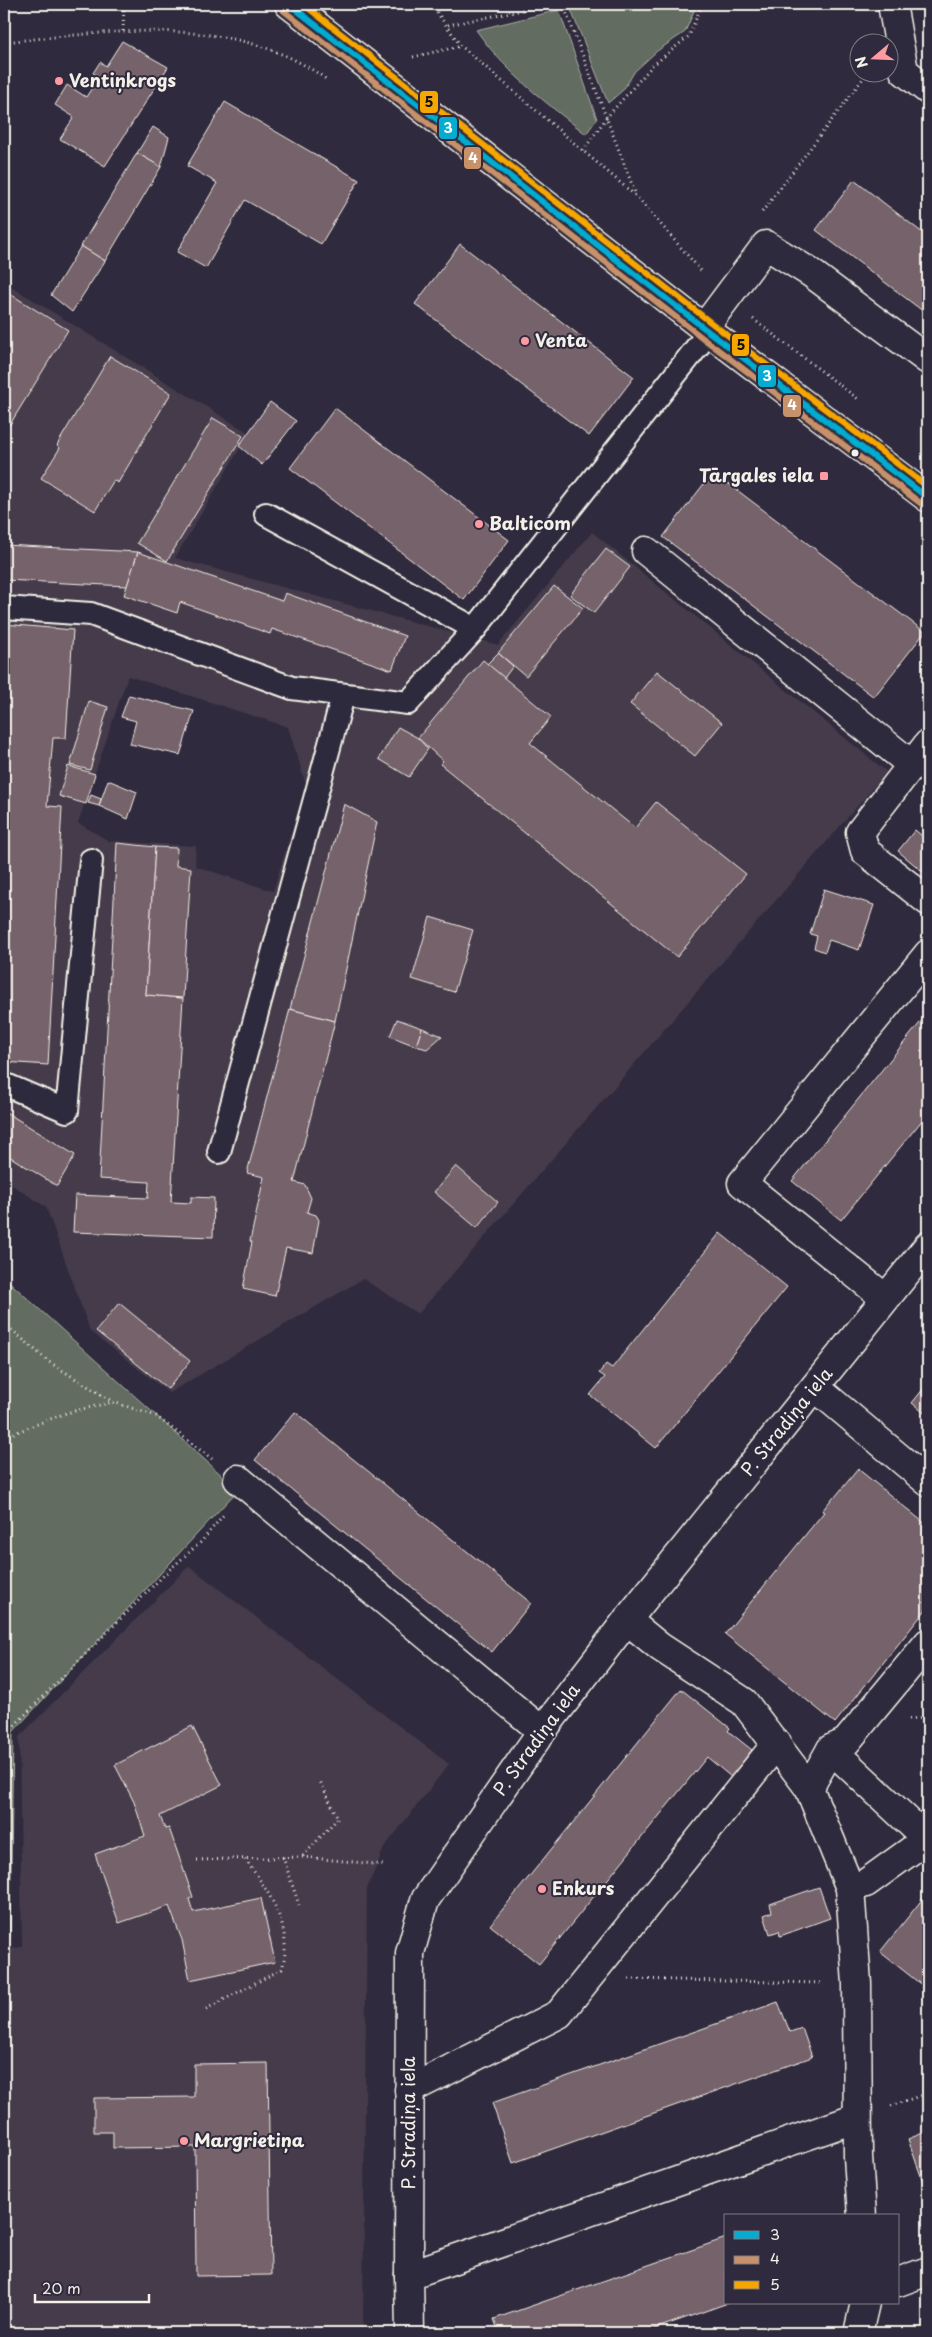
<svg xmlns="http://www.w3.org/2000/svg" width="932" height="2337" font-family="'Playpen Sans',sans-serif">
	<rect width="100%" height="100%" fill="#2f2a3d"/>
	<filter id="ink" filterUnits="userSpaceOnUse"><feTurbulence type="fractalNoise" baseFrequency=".02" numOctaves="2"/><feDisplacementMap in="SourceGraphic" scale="10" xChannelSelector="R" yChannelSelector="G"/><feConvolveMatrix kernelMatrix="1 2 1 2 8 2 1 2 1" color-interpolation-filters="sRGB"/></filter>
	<g filter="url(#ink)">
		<g fill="#443b4b" fill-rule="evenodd">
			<path d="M 4,282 L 249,433 L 175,558 L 498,645 L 592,532 L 887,772 L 418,1314 L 363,1279 L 169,1393 L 90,1331 L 46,1207 L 4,1180 ZM 128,676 L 288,727 L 306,785 L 273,891 L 195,866 L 196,846 L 109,841 L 78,823 Z"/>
			<polygon points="189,1566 449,1764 384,1848 367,1889 363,2333 4,2333 4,1949 22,1947 19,1737"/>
		</g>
		<g fill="#626c61" stroke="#abaea4">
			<polygon points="601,4 697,4 685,32 657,51 635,71 623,90 608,103 571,10"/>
			<path d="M 559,10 L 597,119 L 586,134 C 546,103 505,72 476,30 Z"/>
			<polygon points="4,1277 238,1490 13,1732 10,1937 4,1937"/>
		</g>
		<g fill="#76626b" stroke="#f4f1e8">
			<polygon points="923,4 928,4 928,29"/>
			<polygon points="122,41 168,67 105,166 60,139 74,117 55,105 67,85 86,97 99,77 93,73 100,62 106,66"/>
			<polygon points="225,102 359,180 321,244 245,200 206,268 177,252 217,183 187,166"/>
			<polygon points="153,127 169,137 161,167 137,153"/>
			<polygon points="137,153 161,167 105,261 81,246"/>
			<polygon points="854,180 928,237 928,315 816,230"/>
			<polygon points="460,244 634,377 589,436 415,304"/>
			<polygon points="81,246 105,261 72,312 51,295"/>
			<polygon points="7,292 68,330 4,434 4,298"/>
			<polygon points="110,356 171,393 118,483 114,480 95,511 41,478 60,448 57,445"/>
			<polygon points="270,402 296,421 262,465 239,446"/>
			<polygon points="335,408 509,540 464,600 290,468"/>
			<polygon points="213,418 243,436 167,561 137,543"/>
			<polygon points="713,472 925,632 874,697 663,537"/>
			<polygon points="4,545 138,552 127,586 4,580"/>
			<polygon points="606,549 630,567 594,613 570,595"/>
			<polygon points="138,552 282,601 285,593 405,636 392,670 272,629 270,634 180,602 177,613 124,595"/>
			<polygon points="554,586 583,608 526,676 498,653"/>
			<polygon points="4,624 73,630 66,738 53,738 47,806 62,807 48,1065 4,1062"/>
			<polygon points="498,653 513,666 504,678 487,664"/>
			<polygon points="483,660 551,717 530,743 635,828 656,802 746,874 677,957 440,764 443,761 418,738"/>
			<polygon points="657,671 722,723 695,756 630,704"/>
			<polygon points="129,695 194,711 180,755 130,744 136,721 121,717"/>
			<polygon points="89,701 108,707 90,770 70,765"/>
			<polygon points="398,727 418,738 428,749 409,777 379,759"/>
			<polygon points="68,766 95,774 86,804 59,796"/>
			<polygon points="108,780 137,792 128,819 99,806"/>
			<polygon points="91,795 101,799 99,806 88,803"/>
			<polygon points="344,804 377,822 335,1021 290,1009"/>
			<polygon points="915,830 928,841 928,876 898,851"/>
			<polygon points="117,843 155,847 146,995 183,998 171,1202 191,1203 191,1197 214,1198 213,1237 73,1232 75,1195 148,1198 149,1182 99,1179"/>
			<polygon points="155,847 177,848 176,866 191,868 183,998 146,995"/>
			<polygon points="824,889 874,905 859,950 829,940 825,952 814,948 817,936 810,934"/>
			<polygon points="430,917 473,930 454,992 412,979"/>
			<polygon points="290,1009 335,1021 294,1182 305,1185 311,1198 307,1212 316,1215 319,1220 313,1253 286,1248 275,1296 243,1289 252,1242 250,1241 264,1177 247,1173"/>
			<polygon points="928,1013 928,1113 841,1220 792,1181"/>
			<polygon points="397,1019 422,1028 416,1046 390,1036"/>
			<polygon points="422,1028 442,1036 427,1049 416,1046"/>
			<polygon points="4,1111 75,1155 57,1186 4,1153"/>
			<polygon points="456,1166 498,1202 477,1228 434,1192"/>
			<polygon points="720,1233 787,1287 656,1448 590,1395 605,1377 599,1373 606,1364 612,1368"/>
			<polygon points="119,1303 190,1361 168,1389 96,1331"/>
			<polygon points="928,1383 928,1416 912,1403"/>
			<polygon points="295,1412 531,1603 492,1652 255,1460"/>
			<polygon points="858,1469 928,1526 928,1607 835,1723 725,1634 824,1512 822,1511 834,1496 835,1497"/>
			<polygon points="681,1689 730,1728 728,1731 752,1750 731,1777 707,1757 539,1964 490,1925"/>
			<polygon points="192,1726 222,1785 160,1816 165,1829 169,1828 193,1897 189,1899 193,1912 261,1898 275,1962 190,1980 182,1940 169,1906 119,1923 95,1854 145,1836 134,1802 115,1765"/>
			<polygon points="819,1887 830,1918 780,1936 779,1931 770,1934 764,1915 772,1912 770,1904"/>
			<polygon points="928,1892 928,1990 880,1952"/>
			<polygon points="778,2002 790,2032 802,2028 812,2057 513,2163 492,2103"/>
			<polygon points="268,2063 271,2275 196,2276 195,2147 113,2148 113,2132 94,2132 94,2098 194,2097 194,2064"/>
			<polygon points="928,2131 928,2196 908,2139"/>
			<polygon points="726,2238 726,2303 728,2303 643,2333 499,2333 494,2319"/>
		</g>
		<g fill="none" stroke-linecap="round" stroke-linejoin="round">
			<g stroke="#f4f1e8" stroke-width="26">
				<g id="lane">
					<polyline points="266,514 475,629 709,332"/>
					<polyline points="4,608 91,614 292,688 408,703 475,629"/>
					<polyline points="4,1084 67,1111 91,860"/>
					<polyline points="219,1152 343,696"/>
				</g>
			</g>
			<g stroke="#f4f1e8" stroke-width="31">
				<g id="street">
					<polyline points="892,4 904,71 928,90"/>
					<polyline points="704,328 766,245 811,273 928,360"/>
					<polyline points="646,551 912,765"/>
					<polyline points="928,744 860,832 865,851 928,901"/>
					<polyline points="885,1298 742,1183 928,954"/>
					<polyline points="815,1387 928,1482"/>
					<polyline points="238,1479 542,1731"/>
					<polyline points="627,1620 660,1647 744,1702 809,1788 850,1888 857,1984 858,2157 862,2216"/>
					<polyline points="831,1749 927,1839 866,1883 850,1888"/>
					<polyline points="809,1788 831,1749 846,1742 928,1643"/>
					<polyline points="409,2090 559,2014 777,1743"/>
					<polyline points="409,2275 857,2118"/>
					<polyline points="898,2282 928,2271"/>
					<polyline points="410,2333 409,2275 410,1953 425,1900 542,1731 627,1620 928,1246"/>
					<polyline points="858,2333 865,2303"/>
				</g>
			</g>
			<g stroke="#f4f1e8" stroke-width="31">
				<polyline id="secondary" points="289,4 709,332 928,498"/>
			</g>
			<g stroke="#f4f1e8" stroke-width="3" stroke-dasharray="1 4" stroke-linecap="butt">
				<polyline points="431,4 461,46 637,197 703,273"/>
				<polyline points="563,4 636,195"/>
				<polyline points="448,25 553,4"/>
				<polyline points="123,31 124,4"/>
				<path d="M 4,42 C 109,32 234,12 326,79"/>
				<polyline points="413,57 461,46"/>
				<polyline points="583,151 607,117 652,66 689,36 702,4"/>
				<polyline points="762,212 868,72"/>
				<polyline points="753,319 858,399"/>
				<polyline points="4,1323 49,1362 113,1402 156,1416 212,1459"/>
				<polyline points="4,1437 66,1413 113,1402"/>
				<polyline points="909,1719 928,1717"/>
				<polyline points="4,1736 169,1570 201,1542 225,1513"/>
				<polyline points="303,1856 338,1818 320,1781"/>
				<polyline points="283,1857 299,1905"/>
				<polyline points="197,1860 302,1857 385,1865"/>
				<polyline points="629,1979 823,1983"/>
				<path d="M 206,2009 L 282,1969 C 294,1927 269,1892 245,1859"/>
				<polyline points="891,2106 928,2093"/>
			</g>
			<use href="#lane" stroke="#2f2a3d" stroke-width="22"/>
			<use href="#street" stroke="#2f2a3d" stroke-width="28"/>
			<use href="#secondary" stroke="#2f2a3d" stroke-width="28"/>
			<g stroke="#2f2a3d" stroke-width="10">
				<polyline id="bus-1" points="289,4 709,332 928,498"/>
			</g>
			<g stroke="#2f2a3d" stroke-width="10">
				<polyline id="bus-2" points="284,11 704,339 923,505"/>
			</g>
			<g stroke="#2f2a3d" stroke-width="10">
				<polyline id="bus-3" points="303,4 714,325 928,487"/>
			</g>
			<use href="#bus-1" stroke="#06acd0" stroke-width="6"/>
			<use href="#bus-2" stroke="#c7916a" stroke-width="6"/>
			<use href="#bus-3" stroke="#f7a600" stroke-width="6"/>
		</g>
	</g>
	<g fill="#ff9aa2" stroke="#2f2a3d" stroke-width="2">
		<circle cx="59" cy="81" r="5"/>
		<circle cx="525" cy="341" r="5"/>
		<rect x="819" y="471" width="10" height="10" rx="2.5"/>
		<circle cx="479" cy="524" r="5"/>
		<circle cx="542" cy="1889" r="5"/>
		<circle cx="184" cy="2141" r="5"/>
	</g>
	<circle fill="#f4f1e8" stroke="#2f2a3d" stroke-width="2" cx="855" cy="453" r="4.5"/>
	<g text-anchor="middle" stroke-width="4" stroke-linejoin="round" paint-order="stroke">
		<g font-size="18" font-weight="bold" fill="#f4f1e8" stroke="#2f2a3d" text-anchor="start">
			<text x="69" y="87">Ventiņkrogs</text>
			<text x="535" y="347">Venta</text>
			<text x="814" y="482" text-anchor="end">Tārgales iela</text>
			<text x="489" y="530">Balticom</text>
			<text x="552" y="1895">Enkurs</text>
			<text x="194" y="2147">Margrietiņa</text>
		</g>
		<g font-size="18" fill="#f4f1e8" stroke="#2f2a3d">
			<text transform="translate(787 1422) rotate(-51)" y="6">P. Stradiņa iela</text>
			<text transform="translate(537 1740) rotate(-54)" y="6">P. Stradiņa iela</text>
			<text transform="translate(409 2123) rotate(-90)" y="6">P. Stradiņa iela</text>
		</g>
	</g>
	<g stroke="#2f2a3d" stroke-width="2">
		<rect x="419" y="90" width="20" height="24" rx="5" fill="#f7a600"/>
		<rect x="438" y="116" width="20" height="24" rx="5" fill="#06acd0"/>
		<rect x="463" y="146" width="19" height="24" rx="5" fill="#c7916a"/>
		<rect x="731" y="333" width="19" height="24" rx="5" fill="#f7a600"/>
		<rect x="757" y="364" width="20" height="24" rx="5" fill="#06acd0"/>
		<rect x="782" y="394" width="20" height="24" rx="5" fill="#c7916a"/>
	</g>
	<g font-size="14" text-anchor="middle" font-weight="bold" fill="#fff">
		<text x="448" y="133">3</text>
		<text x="473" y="163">4</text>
		<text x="767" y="381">3</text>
		<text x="792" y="410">4</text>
	</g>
	<g font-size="14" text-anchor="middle" font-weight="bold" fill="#111">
		<text x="429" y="107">5</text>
		<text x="741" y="350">5</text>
	</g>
	<rect width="932" height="2337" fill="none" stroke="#2f2a3d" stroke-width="20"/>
	<rect x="10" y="10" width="912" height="2317" fill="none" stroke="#f4f1e8" stroke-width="2" filter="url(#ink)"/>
	<rect x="724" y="2214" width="175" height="90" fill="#2f2a3d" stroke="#7e7a81"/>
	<rect x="734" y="2231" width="25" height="8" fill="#06acd0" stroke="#7e7a81"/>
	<text x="770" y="2240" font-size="15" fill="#f4f1e8">3</text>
	<rect x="734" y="2256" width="25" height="8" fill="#c7916a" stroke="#7e7a81"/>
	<text x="770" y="2264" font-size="15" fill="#f4f1e8">4</text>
	<rect x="734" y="2281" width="25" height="8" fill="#f7a600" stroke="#7e7a81"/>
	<text x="770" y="2290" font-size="15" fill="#f4f1e8">5</text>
	<g transform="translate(874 58) rotate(251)"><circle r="24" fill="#2f2a3d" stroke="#7e7a81"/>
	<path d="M0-4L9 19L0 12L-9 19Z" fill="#ff9aa2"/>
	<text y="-8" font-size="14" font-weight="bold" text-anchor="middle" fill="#f4f1e8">N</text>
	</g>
	<path d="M35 2294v8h114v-8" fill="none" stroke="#f4f1e8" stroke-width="2.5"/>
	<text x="42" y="2294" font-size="15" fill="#f4f1e8" stroke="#2f2a3d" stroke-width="4" paint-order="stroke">20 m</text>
</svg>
